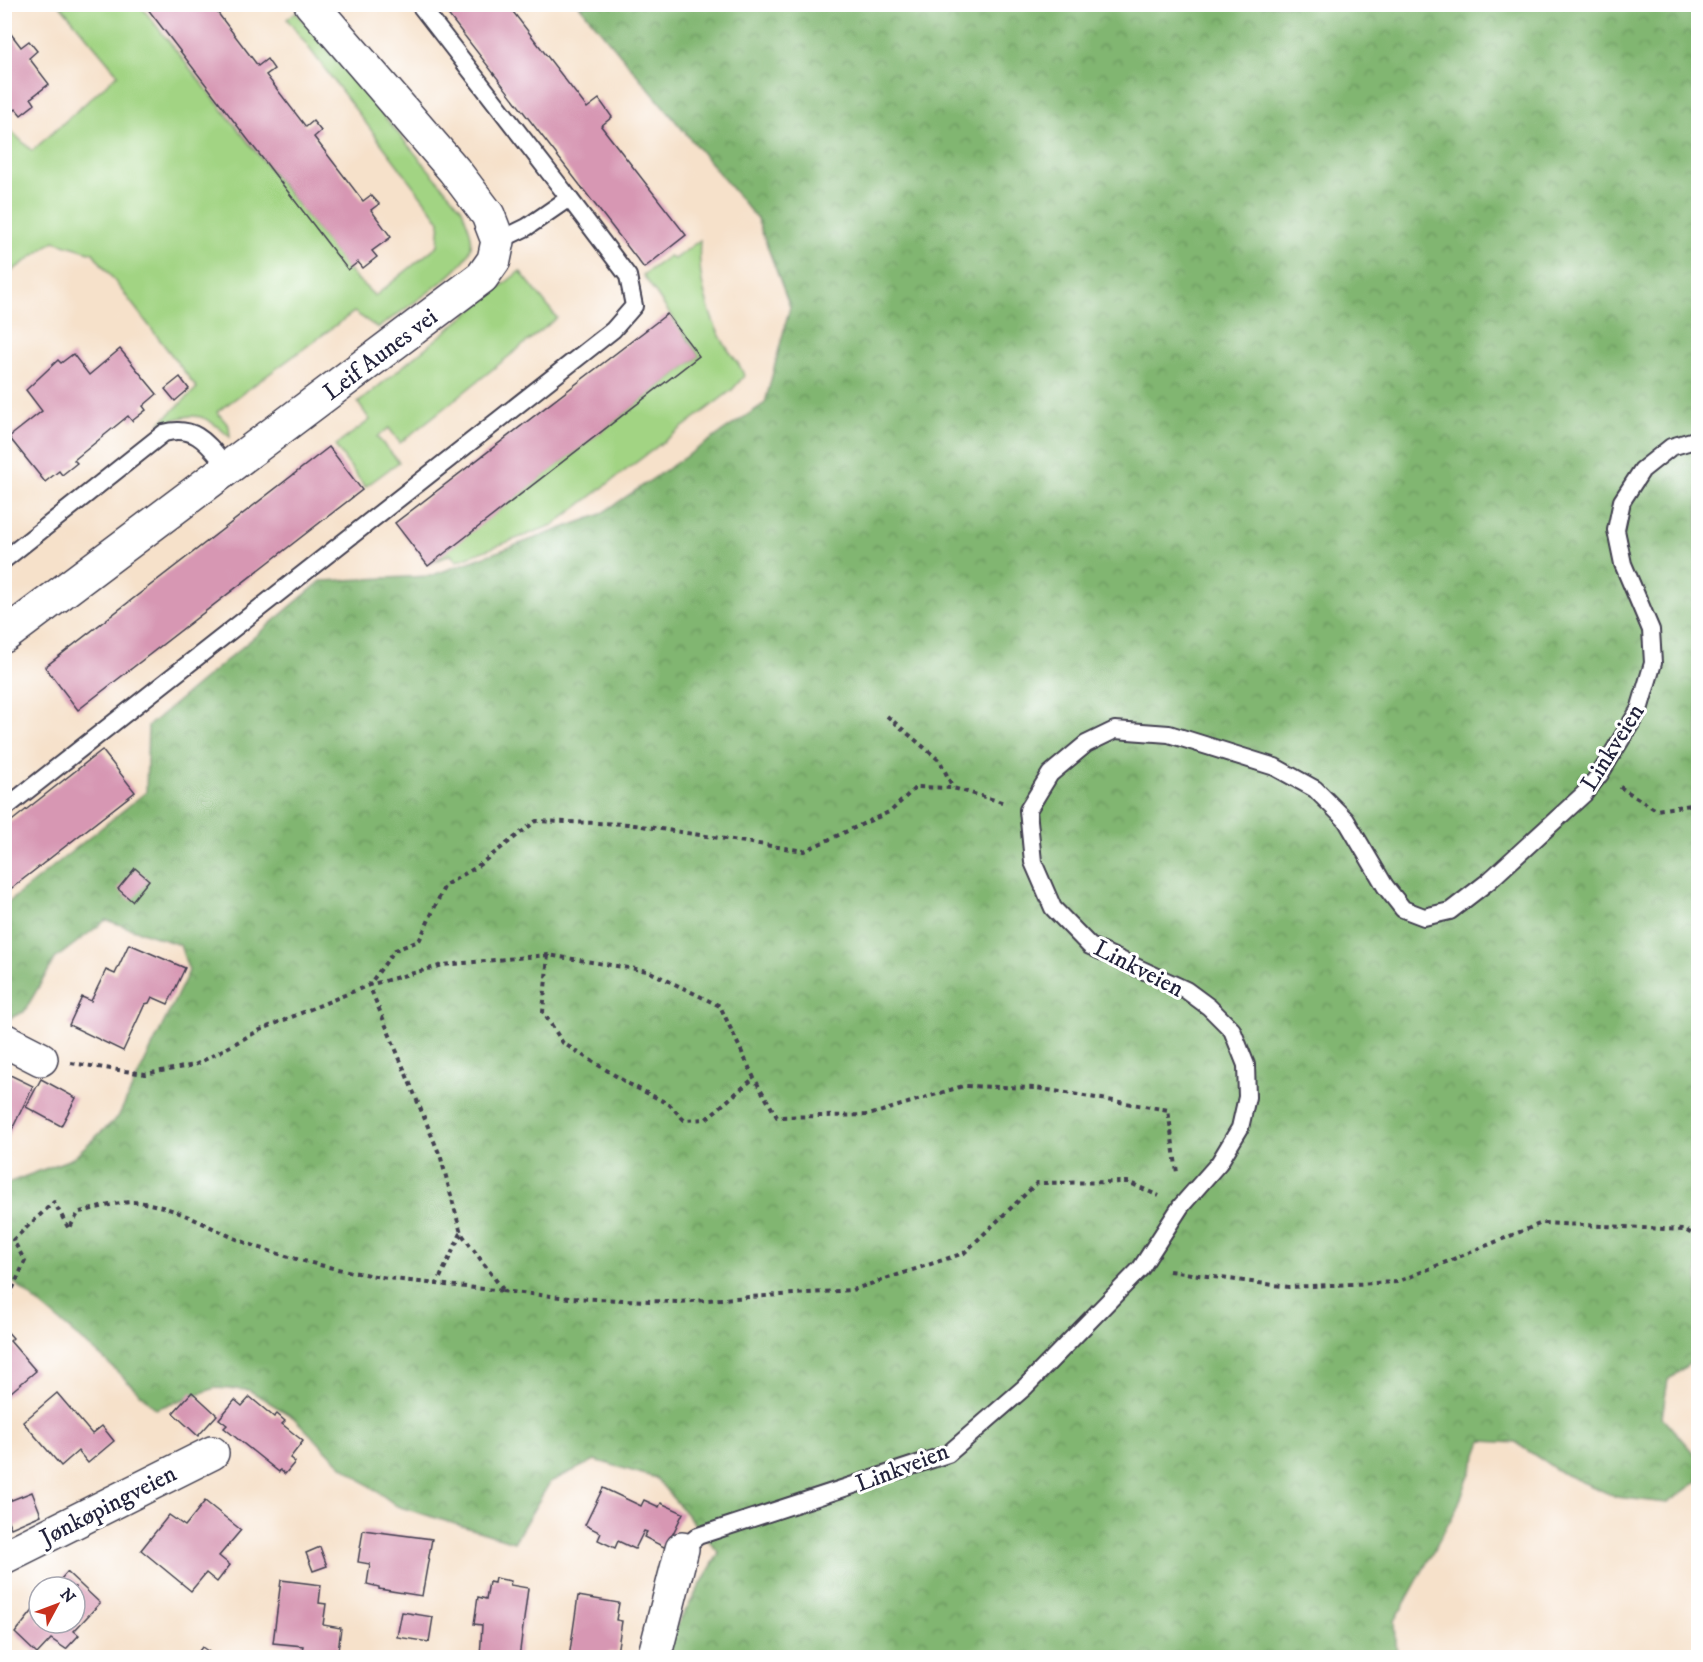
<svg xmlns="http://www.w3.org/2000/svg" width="1703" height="1662" font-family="'IM FELL DW Pica',serif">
	<defs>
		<pattern id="forest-crowns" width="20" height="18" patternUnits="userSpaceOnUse" patternTransform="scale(1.5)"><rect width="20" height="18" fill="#81b671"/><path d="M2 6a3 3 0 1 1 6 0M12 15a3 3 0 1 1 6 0" fill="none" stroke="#69945e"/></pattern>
	</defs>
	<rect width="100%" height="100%" fill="#fff"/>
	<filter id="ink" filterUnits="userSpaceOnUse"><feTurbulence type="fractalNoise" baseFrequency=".0167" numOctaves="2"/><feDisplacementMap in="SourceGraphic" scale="12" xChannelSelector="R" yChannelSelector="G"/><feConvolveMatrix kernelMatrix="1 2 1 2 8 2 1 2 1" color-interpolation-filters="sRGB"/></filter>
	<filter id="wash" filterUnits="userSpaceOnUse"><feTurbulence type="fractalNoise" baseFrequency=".008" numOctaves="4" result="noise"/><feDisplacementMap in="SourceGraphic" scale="24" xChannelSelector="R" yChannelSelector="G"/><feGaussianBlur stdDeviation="1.35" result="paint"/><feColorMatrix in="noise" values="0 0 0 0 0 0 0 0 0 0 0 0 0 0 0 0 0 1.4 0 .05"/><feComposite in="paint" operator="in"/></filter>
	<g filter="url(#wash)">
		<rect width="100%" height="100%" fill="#f6e1ca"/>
		<polygon fill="url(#forest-crowns)" stroke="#526c56" stroke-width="1.5" points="579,5 1698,5 1698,1357 1668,1380 1662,1417 1698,1458 1698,1481 1667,1503 1616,1497 1562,1473 1516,1443 1482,1441 1457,1508 1395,1621 1397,1657 667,1657 677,1625 719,1553 656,1478 595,1460 550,1482 514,1542 397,1506 341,1465 293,1417 249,1390 215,1388 156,1409 103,1358 5,1275 5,1184 71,1159 118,1117 189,971 180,945 106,920 55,959 24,1012 5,1020 5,905 146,792 148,726 321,581 430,576 599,515 765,403 790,307 757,219"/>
		<g fill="#a2d483" stroke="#627b5f" stroke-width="1.5">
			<path d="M 60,5 L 140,5 L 354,276 L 375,296 L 438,245 L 440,221 L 287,19 L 296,12 L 462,209 C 466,222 475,237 470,250 C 463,273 399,312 378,328 L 354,312 L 217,412 L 229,426 L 230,437 C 199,410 196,413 159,424 L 197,388 L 93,253 L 54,241 L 5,276 L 4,124 L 32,151 L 118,74 Z"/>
			<path d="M 700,240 C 697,274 707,315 725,345 C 732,357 740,362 744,376 L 732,390 L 553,525 L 457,561 L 450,554 L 428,565 L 699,356 L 643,275 L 669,256 L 674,259 Z"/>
			<polygon points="520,271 557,318 400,443 389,428 377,437 399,462 365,487 335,446 370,420 358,403"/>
		</g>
		<g id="blocks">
			<g fill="#d797b3">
				<polygon points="144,4 211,4 258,66 267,59 274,69 266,75 306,127 313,121 321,131 314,137 363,201 371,195 379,204 371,210 391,237 372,251 377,257 363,268 358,262 348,270"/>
				<polygon points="440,4 507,4 587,108 599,99 612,117 601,126 686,235 644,268"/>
				<polygon points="5,26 21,47 29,41 37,51 29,58 49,84 31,98 35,104 21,115 16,109 7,117 5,113"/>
				<polygon points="667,314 699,356 428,566 395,523"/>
				<polygon points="120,349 157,394 143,406 146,410 132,421 128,416 74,460 77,463 62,475 59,471 45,482 9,437 42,411 26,390 58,360 61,363 73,354 89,375"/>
				<polygon points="180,377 189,389 175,401 165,389"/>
				<polygon points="329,447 362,490 78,710 45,667"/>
				<polygon points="102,750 135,792 4,894 4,827"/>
				<polygon points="135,868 149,880 132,901 118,889"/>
				<polygon points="129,944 185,968 168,1004 152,997 149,1003 145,1004 123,1051 69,1025 82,997 91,1001 106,970 115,974"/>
				<polygon points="4,1072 33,1086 4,1146"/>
				<polygon points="41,1079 76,1098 61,1126 26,1107"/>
				<polygon points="4,1328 13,1338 10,1341 36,1371 4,1398"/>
				<polygon points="192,1392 217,1415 198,1436 173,1413"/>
				<polygon points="57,1393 92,1434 102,1426 114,1441 88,1463 78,1451 61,1466 23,1422"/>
				<polygon points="250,1397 274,1417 277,1414 285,1421 282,1424 303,1441 290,1458 295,1462 285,1474 280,1470 279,1472 224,1428 227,1425 219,1419 235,1400 242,1406"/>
				<polygon points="603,1488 641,1506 644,1500 659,1507 661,1503 683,1513 666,1548 644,1537 647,1532 644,1531 635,1549 618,1541 615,1548 598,1540 601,1533 585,1525"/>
				<polygon points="32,1492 41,1515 11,1528 4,1512 4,1503"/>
				<polygon points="205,1501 241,1530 219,1556 230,1565 217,1582 206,1573 191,1591 141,1550 169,1515 185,1526"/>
				<polygon points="363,1530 432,1539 422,1596 379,1589 379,1587 367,1584 370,1564 358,1562"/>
				<polygon points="320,1547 327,1566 313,1571 306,1553"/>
				<polygon points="67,1572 100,1603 74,1631 79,1635 66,1649 51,1639 37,1654 15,1633 39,1603 39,1623 75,1623 75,1587 54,1587"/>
				<polygon points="495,1578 511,1581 510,1585 528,1588 519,1658 480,1658 482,1625 474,1624 478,1597 486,1599 489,1582 494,1583"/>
				<polygon points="281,1580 321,1585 319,1603 326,1604 323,1625 341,1628 337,1658 301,1658 303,1646 273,1643"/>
				<polygon points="578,1596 619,1603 616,1620 622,1621 617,1653 608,1652 607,1658 569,1658"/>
				<polygon points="402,1612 433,1617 429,1642 397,1637"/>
				<polygon points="202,1647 218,1658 194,1658"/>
			</g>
		</g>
	</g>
	<g filter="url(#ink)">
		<use href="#blocks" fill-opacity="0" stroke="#423f50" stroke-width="1.5"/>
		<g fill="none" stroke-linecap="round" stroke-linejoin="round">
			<g stroke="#423f50" stroke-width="20">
				<g id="lane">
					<polyline points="419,4 569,198"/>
					<path d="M 4,560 L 164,433 C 197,424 209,446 228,468"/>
					<polyline points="4,809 613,330 634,306 628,276 569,198 527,227 498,241"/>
					<polyline points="682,1549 698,1536 948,1454 1024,1388 1141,1268 1181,1206 1219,1163 1240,1128 1247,1097 1246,1065 1232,1030 1209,1007 1186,990 1090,946 1053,908 1033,862 1028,810 1050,774 1086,744 1115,730 1169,734 1275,767 1315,789 1346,820 1385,886 1403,909 1424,917 1450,911 1489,881 1584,794 1600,774 1639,710 1653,663 1651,630 1623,564 1616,530 1622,501 1642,470 1671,447 1698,439"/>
				</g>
			</g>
			<g stroke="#423f50" stroke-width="36">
				<g id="street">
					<polyline points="4,636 482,277 494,260 498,241 488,215 454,170 311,4"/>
					<polyline points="4,1040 41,1059"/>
					<polyline points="4,1557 212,1453"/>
					<polyline points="654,1658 682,1549"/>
				</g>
			</g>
			<g stroke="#423f50" stroke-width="4" stroke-dasharray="4.5 4.5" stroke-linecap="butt">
				<polyline points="887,716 940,761 953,788"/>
				<polyline points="1620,787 1656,810 1698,804"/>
				<polyline points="548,955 543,1012 563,1043 629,1084 669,1104 684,1120 706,1119 754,1078"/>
				<polyline points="71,1063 145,1074 195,1065 260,1030 369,985 395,950 419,941 445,885 475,868 536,821 628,824 804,851 891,811 916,787 953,788 1005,803"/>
				<polyline points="461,1233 437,1284 504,1291 461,1233 441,1158 369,985 443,965 548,955 648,971 720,1006 754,1078 777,1117 869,1115 963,1086 1036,1088 1168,1110 1177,1173"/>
				<polyline points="1169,1271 1289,1287 1397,1282 1542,1223 1685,1230 1698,1237"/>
				<polyline points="502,1291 570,1298 678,1302 852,1290 964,1253 1037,1183 1128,1182 1159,1196"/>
				<path d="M 9,1297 L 25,1261 L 13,1240 L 54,1202 L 69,1229 L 79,1212 C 95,1209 116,1202 133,1202 C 175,1204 211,1230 249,1244 C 310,1266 374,1278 438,1284"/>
			</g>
			<use href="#lane" stroke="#fff" stroke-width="16"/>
			<use href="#street" stroke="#fff" stroke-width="33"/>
		</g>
	</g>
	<g text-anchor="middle" stroke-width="6" stroke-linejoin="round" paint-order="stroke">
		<g font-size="24" fill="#22223b" stroke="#fff">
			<text transform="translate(380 354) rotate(-37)" y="8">Leif Aunes vei</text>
			<text transform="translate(1612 747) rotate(-58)" y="8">Linkveien</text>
			<text transform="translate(1139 968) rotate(27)" y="8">Linkveien</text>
			<text transform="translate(902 1467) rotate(-21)" y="8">Linkveien</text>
			<text transform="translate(108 1505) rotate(-27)" y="8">Jønkøpingveien</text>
		</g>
	</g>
	<rect width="1703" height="1662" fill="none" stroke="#fff" stroke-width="24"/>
	<g transform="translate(57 1605) rotate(49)"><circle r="28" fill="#ffffff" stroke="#a7a7b1" stroke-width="1.5"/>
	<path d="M0-4.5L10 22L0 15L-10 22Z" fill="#c8321e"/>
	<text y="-9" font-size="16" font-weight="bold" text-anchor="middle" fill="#22223b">N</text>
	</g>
</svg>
